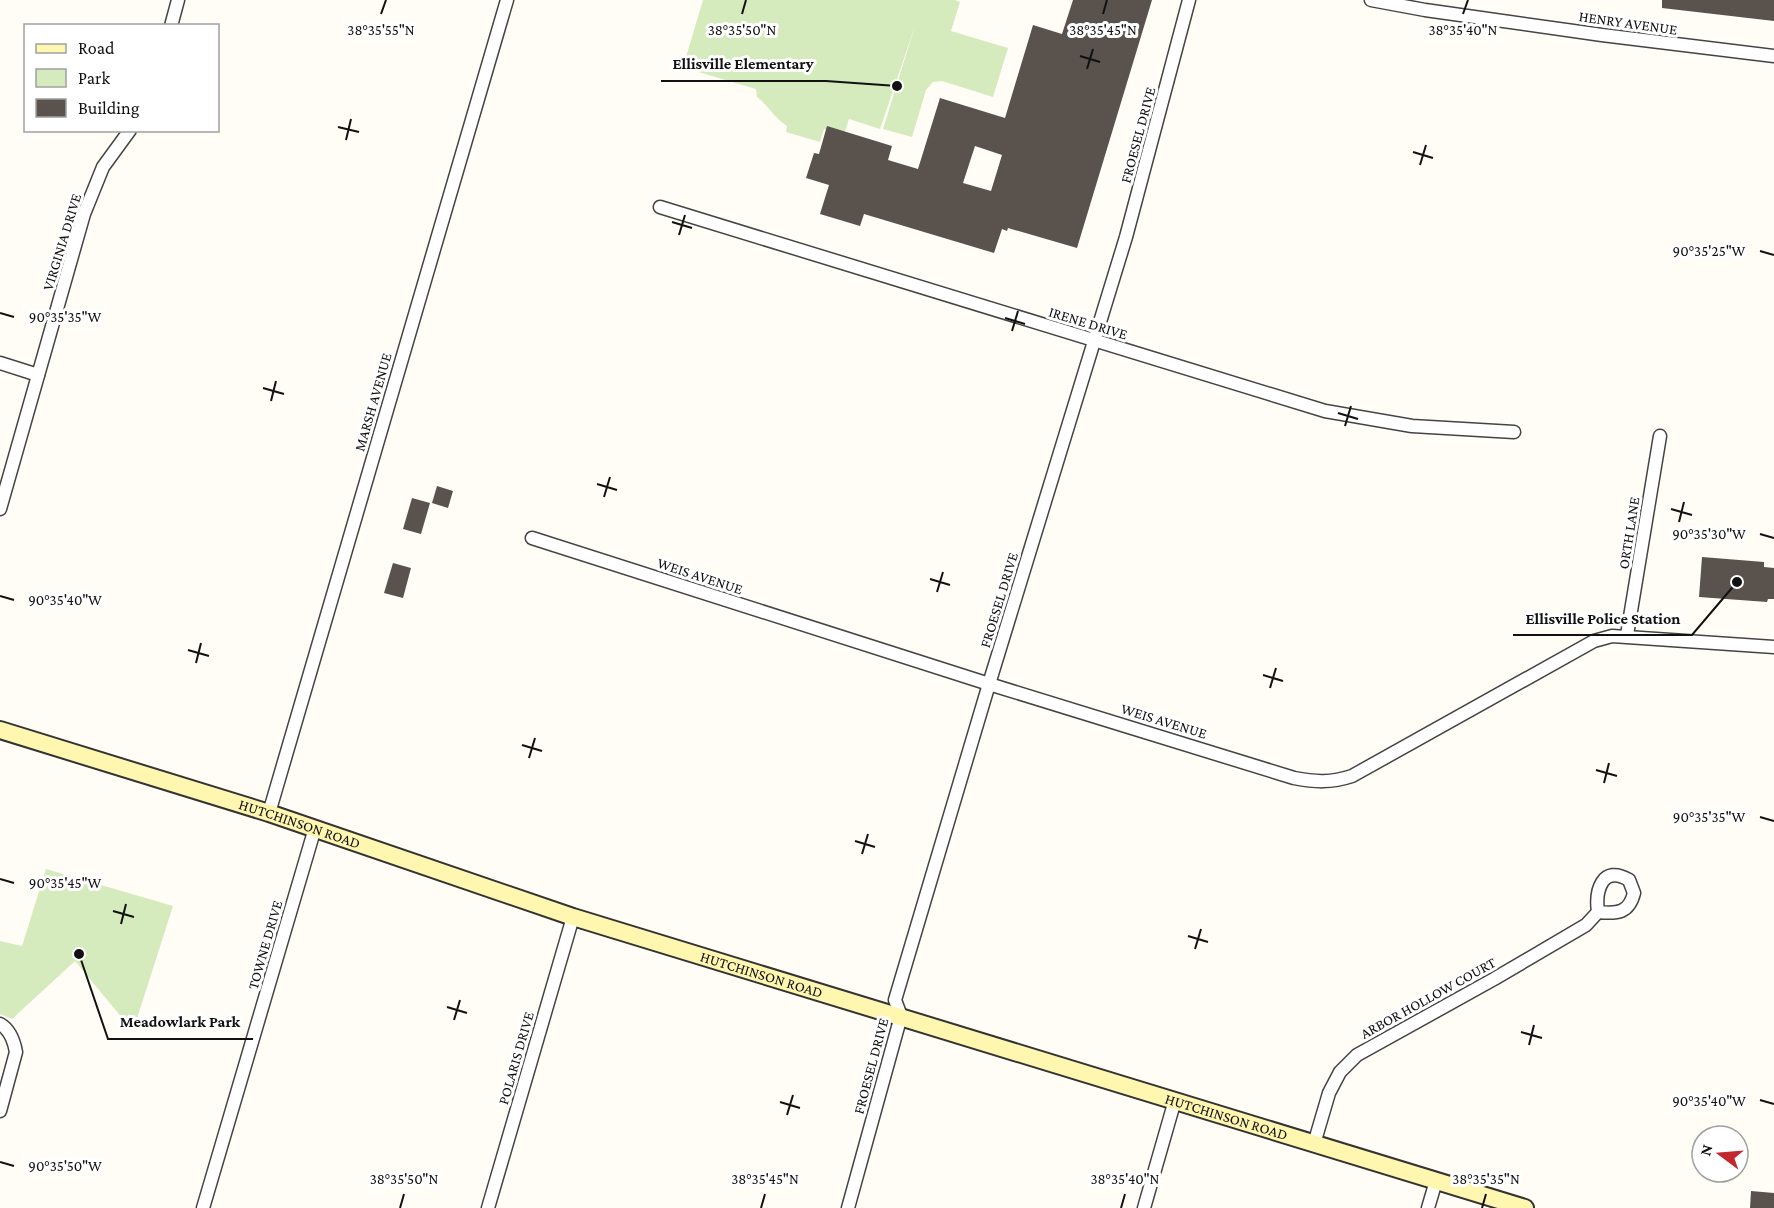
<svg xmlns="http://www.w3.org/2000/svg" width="1774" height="1208" font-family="'Crimson Pro',serif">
	<rect width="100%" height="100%" fill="#fffdf5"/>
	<g fill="#d5ebbd">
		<path d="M 703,0 L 955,0 L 960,2 L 951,31 L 1008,48 L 993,97 L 942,81 L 933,82 L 926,90 L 912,137 L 883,129 L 915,26 L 880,129 L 849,119 L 844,135 L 824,129 L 820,142 L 786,132 L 787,126 C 774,118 769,106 757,97 L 756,89 L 695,71 L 689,65 L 686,57 Z"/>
		<polygon points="46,869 173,906 133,1031 75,961 12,1019 0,1014 0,941 22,946"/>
	</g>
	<g fill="#5a524d" fill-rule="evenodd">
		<path d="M 1073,0 L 1152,0 L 1077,248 L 1008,228 L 1007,231 L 1002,229 L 994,253 L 864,214 L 860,226 L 820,214 L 829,185 L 806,178 L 814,153 L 819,154 L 827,126 L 892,146 L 888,160 L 918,169 L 940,98 L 1005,118 L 1033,25 L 1062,34 ZM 975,146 L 1002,155 L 991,191 L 963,183 Z"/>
		<polygon points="1662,0 1774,0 1774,21 1662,8"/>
		<polygon points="437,486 453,491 448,508 432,503"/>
		<polygon points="412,498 430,503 421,534 403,529"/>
		<polygon points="1702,557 1764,562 1764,567 1774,568 1774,599 1768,599 1767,602 1699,597"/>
		<polygon points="393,563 411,568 403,598 384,593"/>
		<polygon points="1751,1191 1774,1193 1774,1208 1750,1208"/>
	</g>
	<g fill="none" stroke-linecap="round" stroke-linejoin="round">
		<g stroke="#444" stroke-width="15">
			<g id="street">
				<polyline points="1371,0 1425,10 1602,35 1774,56"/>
				<polyline points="171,26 178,0"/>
				<polyline points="660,207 1325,411 1412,426 1514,432"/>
				<polyline points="0,363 38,375"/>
				<polyline points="0,509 84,214 103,167 130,130"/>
				<path d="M 532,538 L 989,684 L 1294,778 C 1315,782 1331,783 1352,776 L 1594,641 L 1612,636 L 1774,647"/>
				<polyline points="1627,635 1660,436"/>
				<polyline points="269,813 507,0"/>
				<path d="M 0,1024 C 9,1029 14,1041 16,1052 L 0,1111"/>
				<path d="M 1314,1144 L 1329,1093 L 1340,1072 L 1357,1055 L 1494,979 L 1586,925 L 1598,912 C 1595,891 1602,864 1629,880 L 1634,893 C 1629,913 1618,914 1598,912"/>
				<polyline points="203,1208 315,828"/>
				<polyline points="488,1208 573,917"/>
				<polyline points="848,1208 901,1016 895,1000 989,684 1126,237 1189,0"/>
				<polyline points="1144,1208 1175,1100"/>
				<polyline points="1428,1208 1436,1181"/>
			</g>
		</g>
		<g stroke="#333" stroke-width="20">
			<g id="secondary">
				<path id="s1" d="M 0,730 L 269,813 L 573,917 L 1525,1208"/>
			</g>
		</g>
		<use href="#street" stroke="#fff" stroke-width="12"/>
		<use href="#secondary" stroke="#fff6b0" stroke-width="16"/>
	</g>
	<path fill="none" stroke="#111" stroke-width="2" d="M 381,14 L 386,0M 742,14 L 746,0M 1103,14 L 1107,0M 1463,14 L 1468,0M 1080,56 L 1100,62M 1087,69 L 1093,49M 338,127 L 359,132M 346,140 L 351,119M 1413,152 L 1433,158M 1420,165 L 1426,145M 672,222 L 692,228M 679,235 L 685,215M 1760,251 L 1774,255M 0,313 L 14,317M 1005,318 L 1025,324M 1012,331 L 1018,311M 263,388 L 284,394M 271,401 L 276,381M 1338,413 L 1358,419M 1345,426 L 1351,406M 597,484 L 617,490M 604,497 L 610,477M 1671,509 L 1692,515M 1679,522 L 1684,502M 1760,534 L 1774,538M 930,579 L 950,585M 937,592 L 943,572M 0,596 L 14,600M 188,650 L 209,656M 196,663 L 201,643M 1263,675 L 1283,681M 1270,688 L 1276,668M 522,745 L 542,751M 529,758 L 535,738M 1596,770 L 1617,776M 1604,783 L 1609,763M 1760,817 L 1774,821M 855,841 L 875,847M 862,854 L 868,834M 0,879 L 14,883M 113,911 L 134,917M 121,924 L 126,904M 1188,936 L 1208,942M 1195,949 L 1201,929M 447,1007 L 467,1013M 454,1020 L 460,1000M 1521,1032 L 1542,1038M 1529,1045 L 1534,1025M 1760,1100 L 1774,1104M 780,1102 L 800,1108M 787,1115 L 793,1095M 0,1162 L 14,1166M 400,1208 L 404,1194M 761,1208 L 765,1194M 1121,1208 L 1125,1194M 1482,1208 L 1486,1194"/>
	<g text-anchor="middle" stroke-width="6" stroke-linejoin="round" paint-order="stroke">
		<g font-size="15" fill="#111" stroke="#fff">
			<text transform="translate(1628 23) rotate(8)" y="5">HENRY AVENUE</text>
			<text transform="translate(1138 135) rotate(-75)" y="5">FROESEL DRIVE</text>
			<text transform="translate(62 242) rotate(-73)" y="5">VIRGINIA DRIVE</text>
			<text transform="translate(1088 323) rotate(17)" y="5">IRENE DRIVE</text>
			<text transform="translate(373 402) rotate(-74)" y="5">MARSH AVENUE</text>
			<text transform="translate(1629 533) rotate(-81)" y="5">ORTH LANE</text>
			<text transform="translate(700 576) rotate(18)" y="5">WEIS AVENUE</text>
			<text transform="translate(999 600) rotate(-73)" y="5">FROESEL DRIVE</text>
			<text transform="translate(1164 721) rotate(17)" y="5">WEIS AVENUE</text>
			<text dy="5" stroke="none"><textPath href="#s1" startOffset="314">HUTCHINSON ROAD</textPath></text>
			<text transform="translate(265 945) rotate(-74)" y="5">TOWNE DRIVE</text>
			<text dy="5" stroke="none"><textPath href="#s1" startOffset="800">HUTCHINSON ROAD</textPath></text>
			<text transform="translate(1428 998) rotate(-29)" y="5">ARBOR HOLLOW COURT</text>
			<text transform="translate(516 1058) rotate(-74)" y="5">POLARIS DRIVE</text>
			<text transform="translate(871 1066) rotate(-75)" y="5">FROESEL DRIVE</text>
			<text dy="5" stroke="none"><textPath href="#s1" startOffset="1286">HUTCHINSON ROAD</textPath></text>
		</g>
	</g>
	<g font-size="15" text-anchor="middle" fill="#111" stroke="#fff" stroke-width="6" stroke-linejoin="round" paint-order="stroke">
		<text x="381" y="35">38°35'55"N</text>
		<text x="742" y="35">38°35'50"N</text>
		<text x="1103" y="35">38°35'45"N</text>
		<text x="1463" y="35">38°35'40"N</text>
		<text x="1709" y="256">90°35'25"W</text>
		<text x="65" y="322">90°35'35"W</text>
		<text x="1709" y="539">90°35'30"W</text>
		<text x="65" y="605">90°35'40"W</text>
		<text x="1709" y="822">90°35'35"W</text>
		<text x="65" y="888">90°35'45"W</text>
		<text x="1709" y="1106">90°35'40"W</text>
		<text x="65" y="1171">90°35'50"W</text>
		<text x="404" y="1184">38°35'50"N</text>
		<text x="765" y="1184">38°35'45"N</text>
		<text x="1125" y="1184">38°35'40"N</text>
		<text x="1486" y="1184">38°35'35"N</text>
	</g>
	<path fill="none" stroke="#111" stroke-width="2" d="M897 86L826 81H661M1737 582L1692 635H1513M79 954L108 1039H253"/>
	<g fill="#111" stroke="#fff" stroke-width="2">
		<circle cx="897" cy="86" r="6"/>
		<circle cx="1737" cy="582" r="6"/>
		<circle cx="79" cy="954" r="6"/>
	</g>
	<g font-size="16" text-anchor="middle" font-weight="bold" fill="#111" stroke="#fff" stroke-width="6" stroke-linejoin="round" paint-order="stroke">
		<text x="743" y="69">Ellisville Elementary</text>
		<text x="1603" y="624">Ellisville Police Station</text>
		<text x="180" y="1027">Meadowlark Park</text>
	</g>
	<rect x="24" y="24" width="195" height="108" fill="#ffffff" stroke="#a0a0a0" stroke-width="1.5"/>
	<rect x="36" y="44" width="30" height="9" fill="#fff6b0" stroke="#a0a0a0" stroke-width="1.5"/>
	<text x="78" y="54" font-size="18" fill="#111111">Road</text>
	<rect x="36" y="69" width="30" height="18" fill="#d5ebbd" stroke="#a0a0a0" stroke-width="1.5"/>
	<text x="78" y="84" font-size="18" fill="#111111">Park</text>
	<rect x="36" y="99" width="30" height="18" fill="#5a524d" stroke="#a0a0a0" stroke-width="1.5"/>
	<text x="78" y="114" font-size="18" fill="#111111">Building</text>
	<g transform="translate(1720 1154) rotate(286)"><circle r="28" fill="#ffffff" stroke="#a0a0a0" stroke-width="1.5"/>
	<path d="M0-4.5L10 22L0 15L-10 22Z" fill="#c4262e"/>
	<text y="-9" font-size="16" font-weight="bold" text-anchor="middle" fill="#111111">N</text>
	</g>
</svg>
